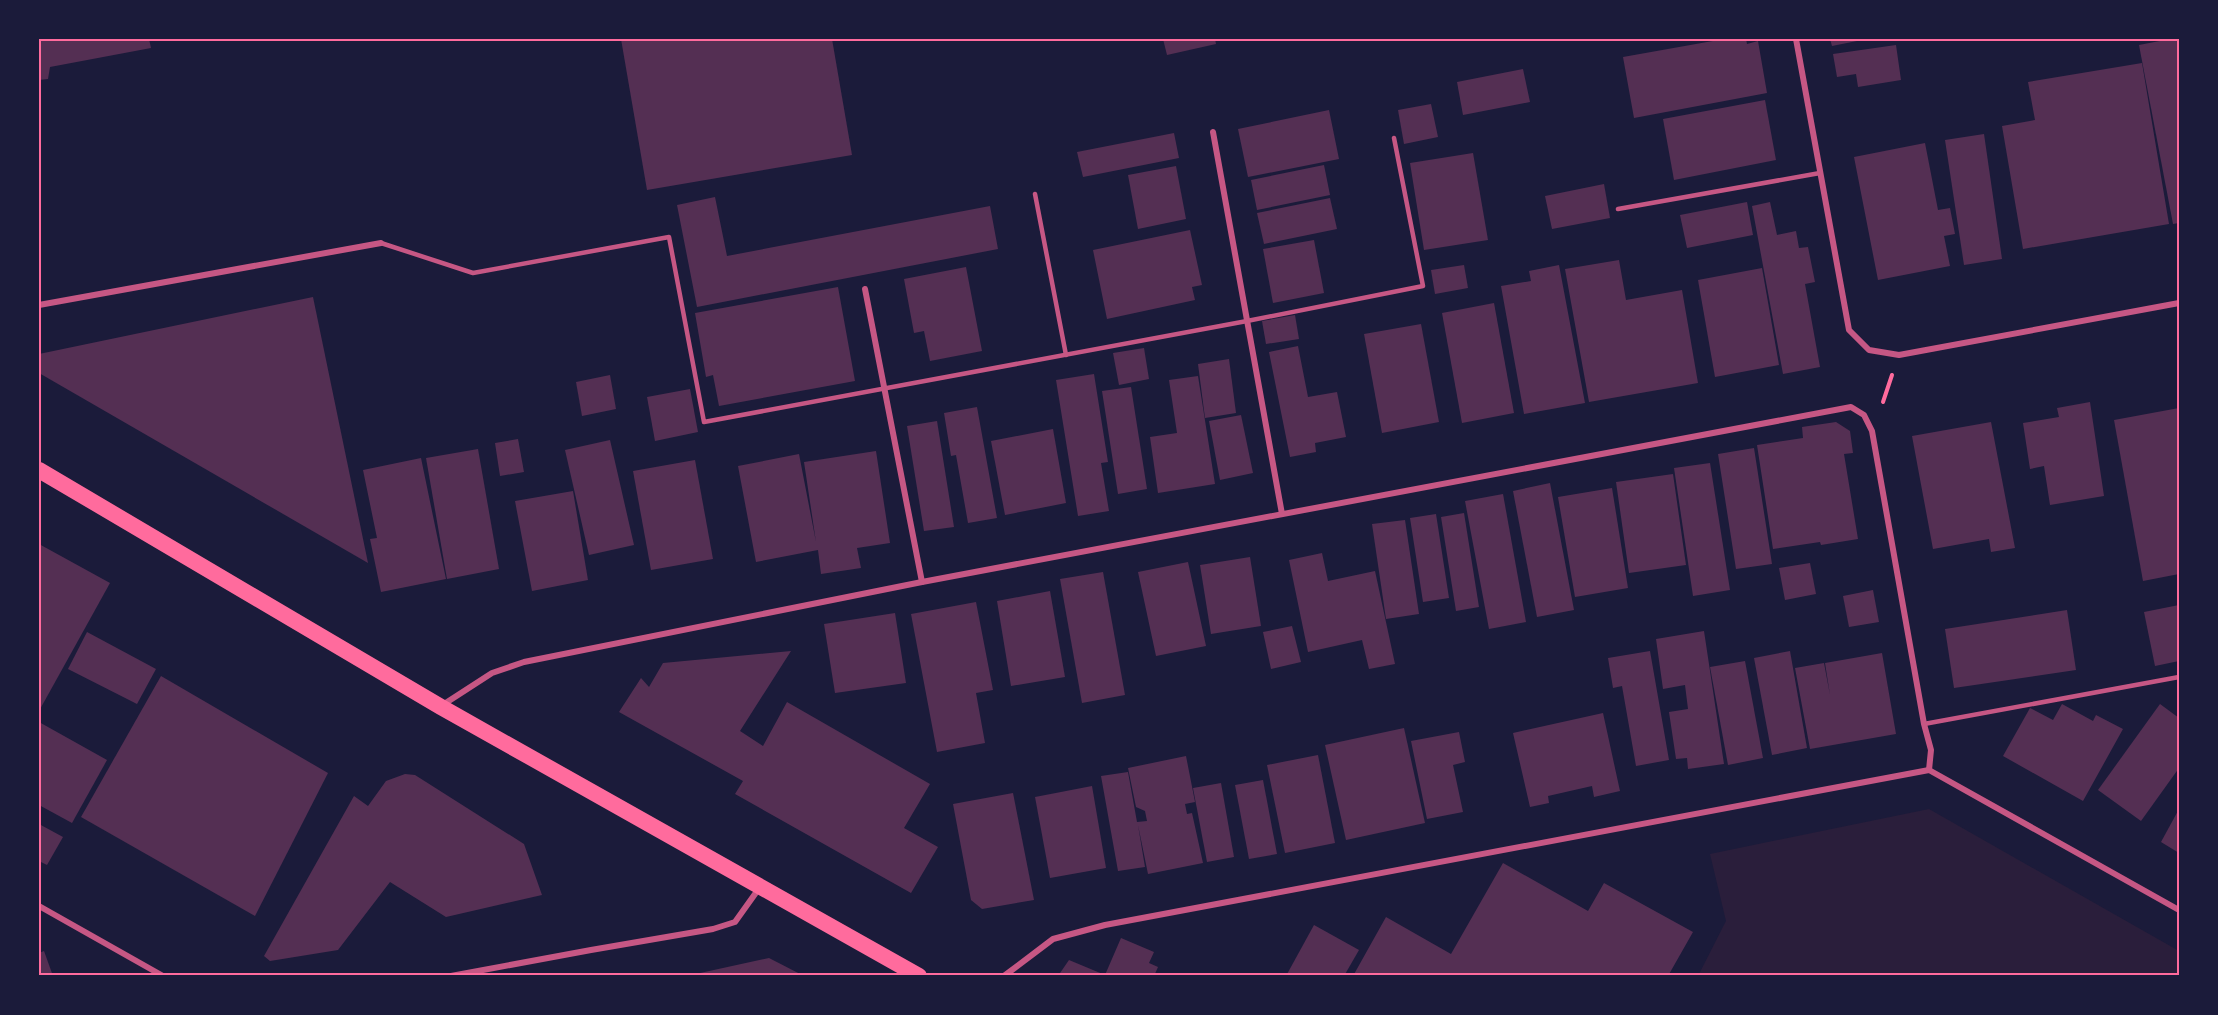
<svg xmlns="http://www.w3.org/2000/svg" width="2218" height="1015" font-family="'IBM Plex Serif',serif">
	<rect width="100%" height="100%" fill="#1b1b3a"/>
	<polygon fill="#2a1e3b" points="1929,809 2179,951 2179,976 1698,976 1726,921 1710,854"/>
	<g fill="#542f53">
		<polygon points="39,39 149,39 151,48 50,67 48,79 39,80"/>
		<polygon points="621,39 832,39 852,155 647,190"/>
		<polygon points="1163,39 1215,39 1216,44 1167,55"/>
		<polygon points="1724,39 1746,39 1747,44 1758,41 1767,93 1634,118 1623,57"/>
		<polygon points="1830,39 1861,39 1862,40 1832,46"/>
		<polygon points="2170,39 2179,39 2179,223 2173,224 2139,45"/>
		<polygon points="1896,45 1901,80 1858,87 1856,74 1837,77 1833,54"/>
		<polygon points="2142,63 2169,224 2023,249 2002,126 2035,120 2028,82"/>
		<polygon points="1523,69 1530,102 1463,115 1457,82"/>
		<polygon points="1765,100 1776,160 1674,180 1663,119"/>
		<polygon points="1431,104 1438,137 1404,144 1398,110"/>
		<polygon points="1329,110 1339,159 1248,177 1238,129"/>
		<polygon points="1174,133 1179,158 1083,177 1077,152"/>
		<polygon points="1984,134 2002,259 1964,265 1945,140"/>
		<polygon points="1925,143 1938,210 1950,208 1955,234 1944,236 1950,266 1878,280 1854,157"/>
		<polygon points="1473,153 1488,240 1424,250 1410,163"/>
		<polygon points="1324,165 1330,195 1257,210 1251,180"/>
		<polygon points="1176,166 1186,219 1138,229 1128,175"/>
		<polygon points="1604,184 1610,218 1552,229 1545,196"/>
		<polygon points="715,197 727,256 990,206 998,249 697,307 677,205"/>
		<polygon points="1330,198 1337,229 1264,244 1257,213"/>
		<polygon points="1747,202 1753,235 1687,248 1680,215"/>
		<polygon points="1770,202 1777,235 1796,231 1799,248 1808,247 1815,282 1805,284 1820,367 1783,374 1752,206"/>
		<polygon points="1190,230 1202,285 1192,287 1195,300 1107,319 1093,250"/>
		<polygon points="1314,240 1324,293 1273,303 1263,249"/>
		<polygon points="1619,260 1626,300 1682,290 1698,383 1589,402 1565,269"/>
		<polygon points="1464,265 1468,288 1435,294 1431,270"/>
		<polygon points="1559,265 1585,403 1524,414 1501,286 1531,281 1529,271"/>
		<polygon points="966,267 982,351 930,361 924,331 914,333 904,279"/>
		<polygon points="1762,268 1779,365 1715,377 1698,280"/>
		<polygon points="838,287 855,381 719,406 713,375 706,377 695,313"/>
		<polygon points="313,297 368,563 39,373 39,354"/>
		<polygon points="1494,303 1514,413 1462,423 1442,313"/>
		<polygon points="1295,315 1299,339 1266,344 1262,321"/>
		<polygon points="1421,324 1439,422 1382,433 1364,334"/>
		<polygon points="1298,346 1308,397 1337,392 1346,437 1315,443 1316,452 1290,457 1269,352"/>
		<polygon points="1144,348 1149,379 1119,385 1113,353"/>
		<polygon points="1229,359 1236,413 1205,418 1198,364"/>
		<polygon points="1094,374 1108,462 1101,463 1109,511 1078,516 1056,380"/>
		<polygon points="610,375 616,409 582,416 576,382"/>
		<polygon points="1198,376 1215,484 1158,493 1150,437 1177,433 1169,380"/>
		<polygon points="1131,387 1147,489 1118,494 1102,391"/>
		<polygon points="690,389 698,432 655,441 647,397"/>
		<polygon points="2090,402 2104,496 2050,505 2044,466 2030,469 2023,423 2059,417 2057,408"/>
		<polygon points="977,407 997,518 968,523 956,455 951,456 944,413"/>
		<polygon points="2179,408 2179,574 2143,581 2114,420"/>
		<polygon points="1241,415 1253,473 1220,480 1209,421"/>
		<polygon points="937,421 954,527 924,531 907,426"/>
		<polygon points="1836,422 1850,431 1853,453 1844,454 1858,539 1821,545 1820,542 1773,549 1757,445 1803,438 1802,427"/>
		<polygon points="1991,422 2015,548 1991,552 1989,539 1933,549 1912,436"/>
		<polygon points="1053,429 1066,503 1005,515 991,441"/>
		<polygon points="518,439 524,472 500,476 495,443"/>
		<polygon points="610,440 634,545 589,555 565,450"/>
		<polygon points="1754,448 1772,564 1736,569 1718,454"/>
		<polygon points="478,449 499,569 447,579 426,458"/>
		<polygon points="876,451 890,543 857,548 861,568 821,574 818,550 756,562 738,466 799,454 816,542 804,462"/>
		<polygon points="421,458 446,579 381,592 370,539 377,538 363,470"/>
		<polygon points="695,460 713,559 651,570 633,471"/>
		<polygon points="1710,463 1730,590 1693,596 1674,468"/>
		<polygon points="1673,474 1686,565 1629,573 1616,482"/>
		<polygon points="1550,483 1574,610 1537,617 1513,491"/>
		<polygon points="1612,488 1628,588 1575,597 1558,497"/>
		<polygon points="573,491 588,580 532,591 515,501"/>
		<polygon points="1503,494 1526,622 1489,629 1465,501"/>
		<polygon points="1464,513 1479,607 1456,611 1441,517"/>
		<polygon points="1436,514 1449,598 1423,602 1410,518"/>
		<polygon points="1405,520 1419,614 1386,619 1372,524"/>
		<polygon points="39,544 110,583 39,711"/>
		<polygon points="1322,553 1328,581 1375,571 1395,664 1369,669 1362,640 1308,652 1289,560"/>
		<polygon points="1250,557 1261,626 1211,634 1200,565"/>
		<polygon points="1188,562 1206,646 1156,656 1138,572"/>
		<polygon points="1810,563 1816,594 1785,600 1779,568"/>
		<polygon points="1103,572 1125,695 1082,703 1060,579"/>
		<polygon points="1873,590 1879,622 1849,627 1843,596"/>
		<polygon points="1050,591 1065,677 1011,686 997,601"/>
		<polygon points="976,602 993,690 976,693 985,743 937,752 911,614"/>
		<polygon points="2179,605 2179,661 2155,666 2144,612"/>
		<polygon points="2067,610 2076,670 1954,688 1945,629"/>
		<polygon points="895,613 906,683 835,693 824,624"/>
		<polygon points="1292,626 1301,662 1271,669 1263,632"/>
		<polygon points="1704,631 1724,764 1688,769 1687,758 1676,759 1669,712 1688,709 1685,685 1663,689 1656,639"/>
		<polygon points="87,632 156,669 137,704 68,669"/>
		<polygon points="791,651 740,731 763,746 787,702 930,784 904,828 938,847 911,893 735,794 743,781 619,712 641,678 649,687 663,663"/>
		<polygon points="1650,651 1669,760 1636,766 1622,686 1613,688 1608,658"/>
		<polygon points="1790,651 1807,748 1772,755 1754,658"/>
		<polygon points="1882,653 1896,734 1810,749 1795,668 1824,663 1830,695 1825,663"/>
		<polygon points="1745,661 1763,758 1728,765 1710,667"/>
		<polygon points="161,676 328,773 255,916 81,817"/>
		<polygon points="2062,704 2093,721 2096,715 2123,729 2083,801 2003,756 2030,708 2053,720"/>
		<polygon points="2160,704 2179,718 2179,768 2141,821 2098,790"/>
		<polygon points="1603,713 1620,791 1594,797 1592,786 1548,796 1549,803 1530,807 1513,733"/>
		<polygon points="39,722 107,760 72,823 39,805"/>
		<polygon points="1404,728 1425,823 1346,840 1325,745"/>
		<polygon points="1459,732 1465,762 1453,765 1463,812 1427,819 1411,741"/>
		<polygon points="1318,755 1335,843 1285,853 1267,765"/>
		<polygon points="1186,756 1195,802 1185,804 1187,814 1192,813 1203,863 1148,874 1138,825 1145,867 1118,871 1101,776 1128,772 1137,822 1147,821 1145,811 1136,807 1128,768"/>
		<polygon points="405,774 415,775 524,844 542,895 446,917 390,882 338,950 270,961 264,956 354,796 368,806 386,781"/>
		<polygon points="1263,780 1277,854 1249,859 1235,785"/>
		<polygon points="1221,783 1234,857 1207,862 1193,788"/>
		<polygon points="1092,786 1106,868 1050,878 1035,797"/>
		<polygon points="1013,793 1034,900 982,909 971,900 953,804"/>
		<polygon points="2179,809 2179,853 2161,842"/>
		<polygon points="39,824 63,837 47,865 39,861"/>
		<polygon points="1503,863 1588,911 1604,883 1693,932 1668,976 1353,976 1386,917 1451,954"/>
		<polygon points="1314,925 1359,950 1344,976 1286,976"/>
		<polygon points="1121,938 1154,952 1149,963 1158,967 1154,976 1058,976 1069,960 1105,975"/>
		<polygon points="44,951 53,976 39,976 39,953"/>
		<polygon points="769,958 804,976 691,976 691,975"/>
	</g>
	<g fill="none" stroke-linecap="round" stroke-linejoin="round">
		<polyline stroke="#ff6b9d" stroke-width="4" points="1883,402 1892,375"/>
		<g stroke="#c65784" stroke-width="4.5">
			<polyline points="1035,194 1066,355"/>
			<polyline points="1618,209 1820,173"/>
			<polyline points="381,243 473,273 669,237 704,422 1247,321 1423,286 1394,138"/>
			<polyline points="1924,724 2179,677"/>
		</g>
		<g stroke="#c65784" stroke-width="6">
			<polyline points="1796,39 1849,330 1869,350 1899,355 2179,303"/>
			<polyline points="1213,132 1282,514"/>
			<polyline points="865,289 922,582"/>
			<polyline points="39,305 381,243"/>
			<polyline points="441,706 492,673 524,662 922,582 1851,407 1864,415 1872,431 1924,724 1931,750 1929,770"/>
			<polyline points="39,906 163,976"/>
			<polyline points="451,976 591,950 713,929 735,922 760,887"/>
			<polyline points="1004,976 1053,939 1105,925 1929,770 2179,910"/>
		</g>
		<polyline stroke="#ff6b9d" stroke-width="16" points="39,470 441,707 919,976"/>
	</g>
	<rect width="2218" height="1015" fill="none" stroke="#1b1b3a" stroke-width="81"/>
	<rect x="40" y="40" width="2138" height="934" fill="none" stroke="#ff6b9d" stroke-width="2"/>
</svg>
